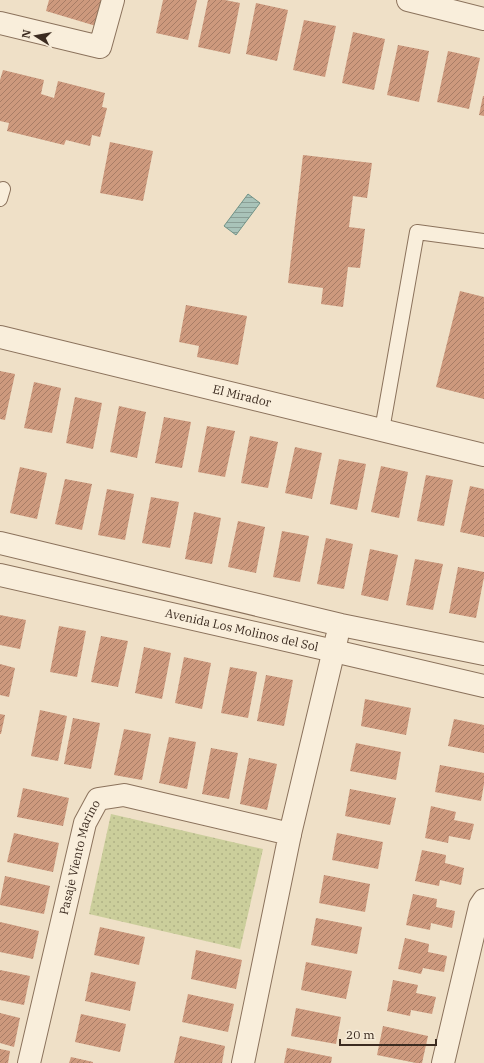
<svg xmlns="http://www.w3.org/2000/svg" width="484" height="1063" font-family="'IBM Plex Serif',serif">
	<defs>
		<pattern id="park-dots" width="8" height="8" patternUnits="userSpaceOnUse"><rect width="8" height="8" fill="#cbce9b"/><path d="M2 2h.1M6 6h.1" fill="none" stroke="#afb185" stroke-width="1.8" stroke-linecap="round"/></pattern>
		<pattern id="water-rules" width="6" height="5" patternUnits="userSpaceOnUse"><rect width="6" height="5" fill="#a9c3b9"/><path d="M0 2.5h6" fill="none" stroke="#8b9f96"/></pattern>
		<pattern id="building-hatch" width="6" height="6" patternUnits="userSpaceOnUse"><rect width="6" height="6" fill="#cd997d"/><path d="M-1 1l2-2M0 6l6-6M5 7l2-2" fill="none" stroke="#a87d66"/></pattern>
	</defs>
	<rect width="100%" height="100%" fill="#efe0c7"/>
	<polygon fill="url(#park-dots)" points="111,814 263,849 240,949 89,914"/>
	<polygon fill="url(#water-rules)" stroke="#6f9287" points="248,194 260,203 236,235 224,226"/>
	<g fill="url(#building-hatch)">
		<polygon points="49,0 103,0 96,26 46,11"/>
		<polygon points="163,0 197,0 188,40 156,33"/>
		<polygon points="208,0 225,0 240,3 230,54 198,47"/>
		<polygon points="256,3 288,10 277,61 246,54"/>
		<polygon points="304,20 336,26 325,77 293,70"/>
		<polygon points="353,32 385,39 374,90 342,83"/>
		<polygon points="398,45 429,51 419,102 387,95"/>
		<polygon points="448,51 480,58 469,109 437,102"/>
		<polygon points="3,70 44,80 41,94 54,98 58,81 105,93 102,107 107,108 100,137 92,135 90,146 66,140 64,145 7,131 9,123 0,121 0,80"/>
		<polygon points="483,96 484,96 484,116 479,115"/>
		<polygon points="110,142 153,151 143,201 100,193"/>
		<polygon points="303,155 372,163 367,198 353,196 349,227 365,229 360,268 348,267 343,307 321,304 323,288 288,283"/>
		<polygon points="460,291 484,297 484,399 436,387"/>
		<polygon points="186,305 247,316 238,365 197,357 199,346 179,342"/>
		<polygon points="0,371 15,374 5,420 0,419"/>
		<polygon points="34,382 61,388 52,433 24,428"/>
		<polygon points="75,397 102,403 93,449 66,443"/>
		<polygon points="119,406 146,412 137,458 110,452"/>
		<polygon points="164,417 191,422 182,468 155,463"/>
		<polygon points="207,426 235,431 225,477 198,472"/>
		<polygon points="250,436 278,442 268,488 241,483"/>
		<polygon points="295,447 322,453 312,499 285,493"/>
		<polygon points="339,459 366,464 357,510 330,504"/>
		<polygon points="381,466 408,472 399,518 371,512"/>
		<polygon points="20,467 47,473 37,519 10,513"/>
		<polygon points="426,475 453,480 444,526 417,521"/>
		<polygon points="65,479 92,484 82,530 55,524"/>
		<polygon points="470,486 484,489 484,537 460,532"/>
		<polygon points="107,489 134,494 125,540 98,535"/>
		<polygon points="151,497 179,502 170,548 142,543"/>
		<polygon points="194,512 221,518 212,564 185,559"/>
		<polygon points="238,521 265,527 256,573 228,567"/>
		<polygon points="282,531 309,536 300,582 273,577"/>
		<polygon points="326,538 353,544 344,589 317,584"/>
		<polygon points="370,549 398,555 388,601 361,595"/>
		<polygon points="415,559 443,564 433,610 406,605"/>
		<polygon points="458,567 484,572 484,577 476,618 449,613"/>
		<polygon points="0,615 26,620 20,649 0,645"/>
		<polygon points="59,626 86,631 77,677 50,672"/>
		<polygon points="101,636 128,641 118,687 91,682"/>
		<polygon points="144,647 171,653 162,699 135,693"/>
		<polygon points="184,657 211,663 202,709 175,703"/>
		<polygon points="0,664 15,668 9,697 0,695"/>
		<polygon points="230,667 257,672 248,718 221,713"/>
		<polygon points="266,675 293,680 284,726 257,721"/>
		<polygon points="365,699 411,708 406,735 361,726"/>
		<polygon points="40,710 67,716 58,761 31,756"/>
		<polygon points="0,714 5,715 1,734 0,734"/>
		<polygon points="73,718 100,723 91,769 64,764"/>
		<polygon points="454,719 484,725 484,753 448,746"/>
		<polygon points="124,729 151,734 142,780 114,775"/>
		<polygon points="169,737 196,742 187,789 159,783"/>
		<polygon points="356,743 401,752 396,780 350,771"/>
		<polygon points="211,748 238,753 229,799 202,794"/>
		<polygon points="249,758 277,764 267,810 240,804"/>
		<polygon points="440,765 484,773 484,784 481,801 435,792"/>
		<polygon points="23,788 69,798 63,826 17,817"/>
		<polygon points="350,789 396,798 390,825 345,816"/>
		<polygon points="431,806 456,812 454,820 474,824 470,840 449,836 448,843 425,838"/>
		<polygon points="14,833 59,843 53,872 7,862"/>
		<polygon points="337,833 383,842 378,869 332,860"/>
		<polygon points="422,850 446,855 445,863 464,868 461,885 440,880 439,886 415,881"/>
		<polygon points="324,875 370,884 365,912 319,903"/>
		<polygon points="5,876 50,886 44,914 0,905 0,901"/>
		<polygon points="413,894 437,899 436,907 455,911 452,928 431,923 430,930 406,925"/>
		<polygon points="316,918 362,927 357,954 311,945"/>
		<polygon points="0,922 39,931 33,959 0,952"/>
		<polygon points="100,927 145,937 139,965 94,955"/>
		<polygon points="405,938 429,944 428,952 447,956 444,972 423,968 421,974 398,969"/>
		<polygon points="196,950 242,960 236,989 191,979"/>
		<polygon points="306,962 352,971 346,999 301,990"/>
		<polygon points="0,970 30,976 24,1005 0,1000"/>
		<polygon points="91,972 136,982 130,1011 85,1001"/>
		<polygon points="393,980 418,985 416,993 436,997 432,1014 411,1010 410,1016 387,1011"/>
		<polygon points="188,994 234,1004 228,1032 182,1022"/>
		<polygon points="296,1008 341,1017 336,1044 291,1036"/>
		<polygon points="0,1013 20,1018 14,1047 0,1043"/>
		<polygon points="81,1014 126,1024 120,1052 75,1042"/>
		<polygon points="383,1026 428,1036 422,1063 416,1063 377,1055"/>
		<polygon points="180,1036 225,1046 222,1063 174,1063"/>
		<polygon points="287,1048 332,1057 331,1063 284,1063"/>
		<polygon points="0,1049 10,1051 8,1063 0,1063"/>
		<polygon points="71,1057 93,1062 93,1063 69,1063"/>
	</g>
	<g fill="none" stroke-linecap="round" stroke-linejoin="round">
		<g stroke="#8b725c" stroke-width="16">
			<g id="lane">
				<polyline points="0,199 3,189"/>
				<polyline points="382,430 417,232 484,241"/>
			</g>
		</g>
		<g stroke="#8b725c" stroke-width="24">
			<g id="street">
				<polyline points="408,0 484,19"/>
				<polyline points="0,23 100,47 113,0"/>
				<path id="s1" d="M 0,337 L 484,455"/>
				<polyline points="0,543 341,625 484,654"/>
				<path id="s2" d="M 0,575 L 334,651 L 484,686"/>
				<polyline points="290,834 337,637"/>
				<path id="s3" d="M 29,1063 L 85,823 L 98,799 L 124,795 L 290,834 L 243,1063"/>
				<polyline points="443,1063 480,906 484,900"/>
			</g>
		</g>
		<use href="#lane" stroke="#f9eedb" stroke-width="14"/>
		<use href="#street" stroke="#f9eedb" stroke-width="22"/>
	</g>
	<g text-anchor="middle" stroke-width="3.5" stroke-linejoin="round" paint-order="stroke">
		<g font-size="12" fill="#3b2b20" stroke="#f6ebd7">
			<text dy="4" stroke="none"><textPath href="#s1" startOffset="249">El Mirador</textPath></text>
			<text dy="4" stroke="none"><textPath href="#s2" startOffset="248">Avenida Los Molinos del Sol</textPath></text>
			<text dy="4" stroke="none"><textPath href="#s3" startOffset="212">Pasaje Viento Marino</textPath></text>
		</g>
	</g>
	<g transform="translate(36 36) rotate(281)" stroke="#f6ebd7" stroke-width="3" paint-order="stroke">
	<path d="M0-3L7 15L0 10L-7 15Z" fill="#3b2b20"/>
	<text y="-6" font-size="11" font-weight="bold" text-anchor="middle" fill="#3b2b20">N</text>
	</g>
	<path d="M340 1039v6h96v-6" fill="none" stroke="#3b2b20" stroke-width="2"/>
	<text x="346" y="1039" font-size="12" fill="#3b2b20" stroke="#f6ebd7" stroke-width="3" paint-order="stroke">20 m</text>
</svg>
